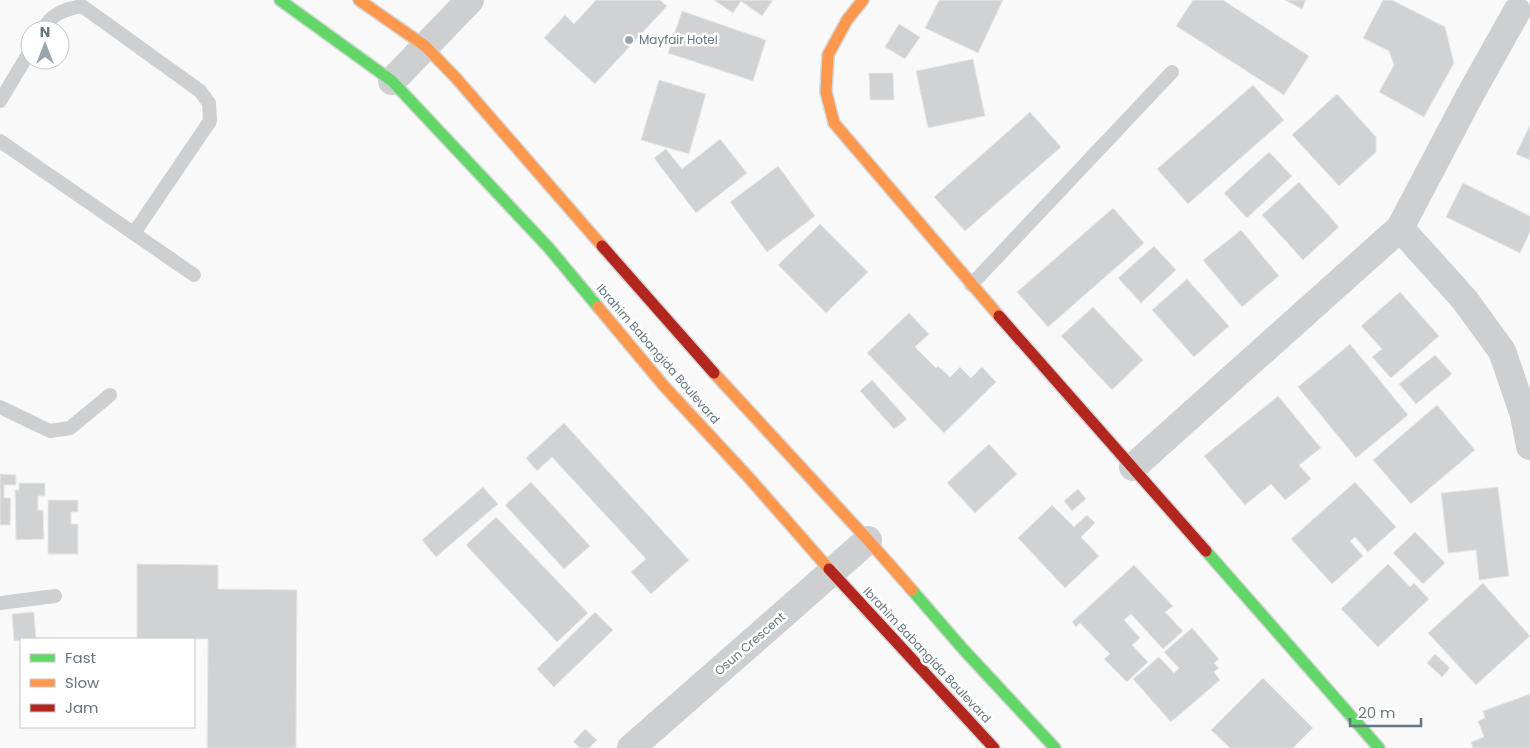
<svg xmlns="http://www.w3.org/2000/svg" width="1530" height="748" font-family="Poppins,sans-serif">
	<rect width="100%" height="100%" fill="#f9f9f9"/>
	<g fill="#d0d2d3" stroke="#e8e8e8">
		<polygon points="596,0 660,0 667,6 595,84 544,38 565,15 574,24"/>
		<polygon points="714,0 773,0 762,16 741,1 733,13"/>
		<polygon points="939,0 1003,0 978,53 925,28"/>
		<polygon points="1193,0 1223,0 1309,56 1284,95 1176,26"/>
		<polygon points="1285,0 1306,0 1302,9"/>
		<polygon points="1383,0 1392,0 1445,27 1454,63 1424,117 1379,92 1394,65 1389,51 1363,38"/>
		<polygon points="682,11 766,40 753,81 668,53"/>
		<polygon points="899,24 920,37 905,59 885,47"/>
		<polygon points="973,59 985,116 928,128 916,71"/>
		<polygon points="869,73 893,73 894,100 870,100"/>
		<polygon points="659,80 706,94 689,154 641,140"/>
		<polygon points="1253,85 1284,120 1188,204 1157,169"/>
		<polygon points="1337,94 1376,137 1376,152 1339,186 1292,135"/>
		<polygon points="1030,112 1061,147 965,231 934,197"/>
		<polygon points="1530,125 1530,160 1516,154"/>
		<polygon points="720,139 747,173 696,213 654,158 666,149 682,169"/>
		<polygon points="1269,152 1292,176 1247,218 1224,193"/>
		<polygon points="778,166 815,216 767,252 730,202"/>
		<polygon points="1299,182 1339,227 1303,260 1262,215"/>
		<polygon points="1463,183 1530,216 1530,232 1520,253 1446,217"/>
		<polygon points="1113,208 1144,243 1048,327 1017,292"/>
		<polygon points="820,224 868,272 826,313 778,265"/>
		<polygon points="1241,230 1279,276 1242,307 1203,260"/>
		<polygon points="1154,246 1176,270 1141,303 1118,278"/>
		<polygon points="1187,279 1229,326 1194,357 1152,310"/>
		<polygon points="1400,292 1439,336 1391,378 1372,357 1382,349 1361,326"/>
		<polygon points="1093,307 1143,360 1112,390 1061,336"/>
		<polygon points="909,313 929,334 915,347 936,368 938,366 950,377 960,367 971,378 982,367 996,382 944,433 867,353"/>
		<polygon points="1350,344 1408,415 1356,458 1298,387"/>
		<polygon points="1435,355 1452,374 1416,404 1399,384"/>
		<polygon points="872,380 907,419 894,429 860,391"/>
		<polygon points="1278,396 1321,448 1299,465 1311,479 1285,500 1271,484 1245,505 1204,456"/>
		<polygon points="1437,405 1475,450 1411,504 1373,460"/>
		<polygon points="564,423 689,560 651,594 631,572 646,559 552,457 537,471 526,458"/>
		<polygon points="989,444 1017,474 975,513 947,483"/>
		<polygon points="0,474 16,475 16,485 4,485 4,498 11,498 10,525 0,525"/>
		<polygon points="531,482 590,546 564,569 505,505"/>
		<polygon points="1355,482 1396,527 1368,552 1355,537 1350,541 1363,556 1332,584 1291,539"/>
		<polygon points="19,483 45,483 45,496 38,496 38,510 43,510 44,539 16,540 15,490 19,490"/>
		<polygon points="483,487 498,504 436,557 422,540"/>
		<polygon points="1498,487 1509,576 1479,580 1476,550 1448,553 1441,493"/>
		<polygon points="1078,489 1086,499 1072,511 1064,501"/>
		<polygon points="48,500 78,500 78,512 71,512 71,524 78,524 78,554 48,554"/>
		<polygon points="1052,505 1074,527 1087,515 1095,523 1081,537 1099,556 1065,588 1018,538"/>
		<polygon points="496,517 588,613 557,642 466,545"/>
		<polygon points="1415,532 1445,563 1423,584 1393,553"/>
		<polygon points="137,564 218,565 218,589 297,590 296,748 207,748 208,639 137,639"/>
		<polygon points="1388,564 1410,587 1414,583 1429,599 1378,647 1341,609"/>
		<polygon points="1134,565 1173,606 1165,612 1183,631 1163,649 1131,614 1124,620 1140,638 1132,645 1148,662 1127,682 1104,659 1110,654 1080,623 1076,627 1072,622"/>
		<polygon points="1483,583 1530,636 1476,685 1428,633"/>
		<polygon points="34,612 36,639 14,641 12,614"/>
		<polygon points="595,612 613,630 554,687 537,669"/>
		<polygon points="1192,628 1219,659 1214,663 1219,668 1214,672 1220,680 1171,722 1133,679 1159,657 1174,673 1179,668 1164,652"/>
		<polygon points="1435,654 1450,668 1442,677 1427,663"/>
		<polygon points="1263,678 1313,728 1293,748 1230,748 1211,730"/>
		<polygon points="1530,694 1530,748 1473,748 1471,742 1484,737 1478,721 1485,718 1483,711"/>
		<polygon points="585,729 597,740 589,748 580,748 573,742"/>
	</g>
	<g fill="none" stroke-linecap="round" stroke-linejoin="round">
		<g stroke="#d5d6d7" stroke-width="14">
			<g id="fast">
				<polyline points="280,0 392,81 548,247 598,307"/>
				<polyline points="1206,551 1379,748"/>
				<polyline points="912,590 963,649 1055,748"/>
			</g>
		</g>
		<g stroke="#d5d6d7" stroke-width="14">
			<g id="slow">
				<polyline points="359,0 425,46 456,78 602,246"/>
				<polyline points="863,0 847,20 828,55 826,92 834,123 999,316"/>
				<polyline points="598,307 664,386 751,480 829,569"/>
				<polyline points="714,373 868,540 912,590"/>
			</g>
		</g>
		<g stroke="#d5d6d7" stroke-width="14">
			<g id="jam">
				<polyline points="602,246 714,373"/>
				<polyline points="999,316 1206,551"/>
				<polyline points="829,569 994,748"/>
			</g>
		</g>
		<g stroke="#cecfd0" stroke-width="14">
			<path d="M 42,30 C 52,14 64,9 82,6 L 200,91 L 209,103 L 210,121 L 134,233"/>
			<polyline points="0,101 30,51"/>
			<polyline points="0,141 194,275"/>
			<polyline points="971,285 1172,72"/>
			<polyline points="0,407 50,431 70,428 110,395"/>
			<polyline points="0,603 55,596"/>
		</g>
		<g stroke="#cecfd0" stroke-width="28">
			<polyline points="392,81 470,0"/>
			<polyline points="1400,228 1464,299 1502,351 1524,415 1530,446"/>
			<polyline points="1133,467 1400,228 1470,95 1517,11"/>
			<polyline points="631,748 868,540"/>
		</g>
		<use href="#fast" stroke="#63d668" stroke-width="11"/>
		<use href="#slow" stroke="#ff974d" stroke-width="11"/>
		<use href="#jam" stroke="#b3261e" stroke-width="11"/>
	</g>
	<circle fill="#99a4ac" stroke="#fff" stroke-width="2" cx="629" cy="40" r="5"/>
	<g text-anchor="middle" stroke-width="5" stroke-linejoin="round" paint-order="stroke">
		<g font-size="12" fill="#657683" stroke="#fff" text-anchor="start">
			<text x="639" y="44">Mayfair Hotel</text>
		</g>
		<g font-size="12" fill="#657683" stroke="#fff">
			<text transform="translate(658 354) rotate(49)" y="4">Ibrahim Babangida Boulevard</text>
			<text transform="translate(750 644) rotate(-41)" y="4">Osun Crescent</text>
			<text transform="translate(927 655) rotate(47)" y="4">Ibrahim Babangida Boulevard</text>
		</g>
	</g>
	<rect x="20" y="638" width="175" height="90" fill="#ffffff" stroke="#c1c8cd"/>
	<rect x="30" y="654" width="25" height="8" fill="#63d668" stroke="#c1c8cd"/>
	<text x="65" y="663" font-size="15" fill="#657683">Fast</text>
	<rect x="30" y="679" width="25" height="8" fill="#ff974d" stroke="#c1c8cd"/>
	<text x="65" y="688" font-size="15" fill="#657683">Slow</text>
	<rect x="30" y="704" width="25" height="8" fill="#b3261e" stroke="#c1c8cd"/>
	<text x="65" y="713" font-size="15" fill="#657683">Jam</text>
	<g transform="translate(45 45)"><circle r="24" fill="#ffffff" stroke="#c1c8cd"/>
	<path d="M0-4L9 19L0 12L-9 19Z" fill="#99a4ac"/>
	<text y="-8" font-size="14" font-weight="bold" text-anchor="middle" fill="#657683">N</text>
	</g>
	<path d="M1350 718v8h71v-8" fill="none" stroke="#657683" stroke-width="2.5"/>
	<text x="1358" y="718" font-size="15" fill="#657683" stroke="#ffffff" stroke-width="4" paint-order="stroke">20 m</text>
</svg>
